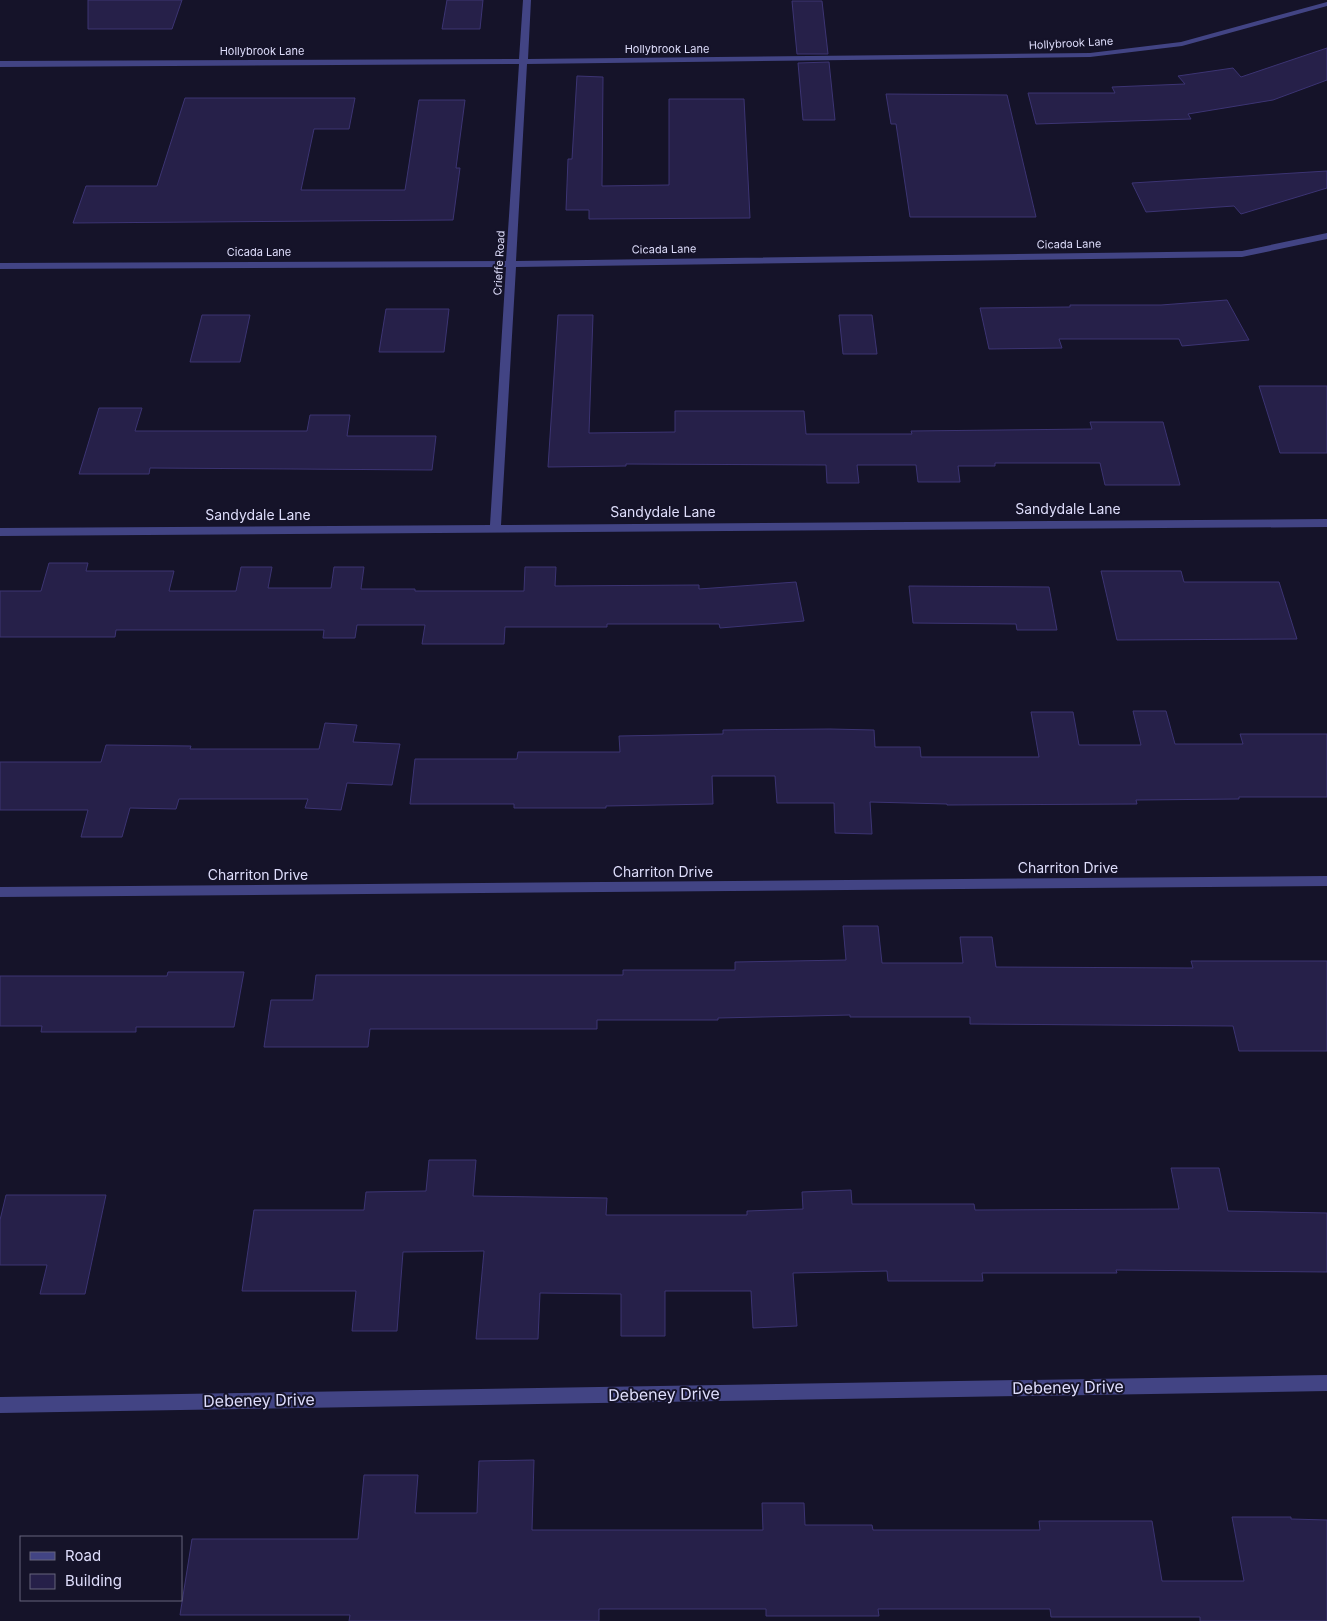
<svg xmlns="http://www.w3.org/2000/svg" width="1327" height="1621" font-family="Inter,sans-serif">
	<rect width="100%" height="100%" fill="#151329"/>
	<g fill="#262049" stroke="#3c3473">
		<polygon points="88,0 182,0 172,29 88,29"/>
		<polygon points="447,0 483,0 480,29 442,29"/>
		<polygon points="792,1 822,1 828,54 797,54"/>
		<polygon points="1327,48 1327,80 1273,100 1188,114 1191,119 1036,124 1028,93 1115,93 1112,87 1185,84 1178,76 1233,68 1241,77"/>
		<polygon points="829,62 835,120 803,120 798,63"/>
		<polygon points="577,76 603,77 602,186 669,185 669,99 744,99 750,218 589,219 589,210 566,210 568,159 572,159"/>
		<polygon points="886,94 1007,95 1036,217 910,217 896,124 891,124"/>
		<polygon points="185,98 355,98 349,129 314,129 301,190 405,190 419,100 465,100 456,168 460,168 453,220 73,223 86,186 157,186"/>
		<polygon points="1327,171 1327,188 1241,214 1234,206 1146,212 1132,183"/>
		<polygon points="1227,300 1249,340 1182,346 1179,339 1059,339 1062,348 989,349 980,308 1070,307 1070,305 1161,305"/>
		<polygon points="386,309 449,309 444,352 379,352"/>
		<polygon points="202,315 250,315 240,362 190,362"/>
		<polygon points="558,315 593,315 589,433 675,432 675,411 804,411 806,434 912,434 911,431 1092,429 1090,422 1163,422 1180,485 1105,485 1100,463 995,463 995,466 958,466 960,482 918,482 916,465 857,465 859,483 827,483 826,465 626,464 626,466 548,467"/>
		<polygon points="839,315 872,315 877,354 843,354"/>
		<polygon points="1259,386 1327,386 1327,453 1280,453"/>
		<polygon points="99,408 142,408 135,431 307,431 310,415 350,415 347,436 436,436 432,470 150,468 149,474 79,474"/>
		<polygon points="49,563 88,563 86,571 174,571 169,591 236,591 241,567 272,567 268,588 331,588 334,567 364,567 361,589 415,589 415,591 524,591 525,567 556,567 555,586 699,585 699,589 796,582 804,621 720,628 719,624 607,624 607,627 505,627 504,644 422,644 425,625 357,625 355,638 323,638 324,630 116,630 115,637 0,637 0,591 41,591"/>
		<polygon points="1101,571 1181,571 1184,582 1279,582 1297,639 1117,640"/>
		<polygon points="909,586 1049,587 1057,630 1017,630 1016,624 913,623"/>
		<polygon points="1133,711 1166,711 1175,744 1243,744 1240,734 1327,734 1327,797 1239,797 1239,799 1136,800 1137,804 947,805 947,804 870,802 872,834 835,833 834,803 777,803 775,776 712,776 713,804 606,806 606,808 514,808 514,804 410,804 415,759 517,759 518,752 620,752 619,736 723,734 723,730 830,729 874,730 875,747 920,747 921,757 1039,757 1031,712 1073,712 1079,745 1141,745"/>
		<polygon points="325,723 357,725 353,742 400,744 392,785 347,783 341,810 305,808 308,799 179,799 176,809 130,808 122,837 81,837 88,810 0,810 0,762 101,762 106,745 191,746 190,749 319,749"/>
		<polygon points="843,926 878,926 882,963 963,963 960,937 992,937 996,967 1193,968 1191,961 1327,961 1327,1051 1239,1051 1233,1026 970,1024 970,1017 850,1017 850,1015 718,1018 718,1020 597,1020 597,1029 370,1029 368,1047 264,1047 271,1000 313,1000 316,975 623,975 623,970 735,970 735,962 846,960"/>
		<polygon points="168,972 244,972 234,1027 136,1027 136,1032 41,1032 42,1026 0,1026 0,976 167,976"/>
		<polygon points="429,1160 476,1160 473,1196 607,1198 606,1215 747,1215 747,1211 803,1209 802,1192 851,1190 852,1204 974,1204 975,1210 1179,1209 1171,1168 1219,1168 1228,1211 1327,1213 1327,1272 1116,1270 1117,1273 982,1273 983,1281 888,1281 887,1271 793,1273 797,1326 753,1328 751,1291 665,1291 665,1336 621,1336 621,1294 540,1293 538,1339 476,1339 484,1251 403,1252 397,1331 352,1331 356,1291 242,1291 254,1210 364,1210 366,1192 426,1191"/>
		<polygon points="6,1195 106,1195 85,1294 40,1294 47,1265 0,1265 0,1220"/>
		<polygon points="534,1460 532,1530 763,1530 762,1503 804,1503 805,1525 872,1525 873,1530 1040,1530 1039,1521 1152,1521 1162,1581 1244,1581 1232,1517 1291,1517 1291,1519 1327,1520 1327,1621 1200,1621 1200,1617 1051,1617 1050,1609 878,1609 879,1616 766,1616 766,1609 599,1609 599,1621 349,1621 350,1615 180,1615 192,1539 358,1539 364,1475 418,1475 415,1513 477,1513 479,1461"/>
	</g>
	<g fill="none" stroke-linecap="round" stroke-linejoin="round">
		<g fill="#424484" fill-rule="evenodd">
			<polygon points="523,0 531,0 528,59 1090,53 1181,42 1327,2 1327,6 1182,46 1090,57 527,64 516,261 1242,251 1327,233 1327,239 1242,257 516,267 501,525 1327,519 1327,527 0,536 0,528 490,525 506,267 0,269 0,263 506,261 519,64 0,67 0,61 519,59"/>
			<polygon points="1327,876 1327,886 0,897 0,887"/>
			<polygon points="1327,1375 1327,1391 0,1413 0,1397"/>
		</g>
	</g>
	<g text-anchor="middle" stroke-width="4" stroke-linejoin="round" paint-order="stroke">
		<g font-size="11" fill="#dfdefc" stroke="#151329">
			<text transform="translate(1071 43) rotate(-3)" y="4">Hollybrook Lane</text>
			<text x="667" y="53">Hollybrook Lane</text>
			<text x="262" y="55">Hollybrook Lane</text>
			<text transform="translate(1069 244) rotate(-1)" y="4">Cicada Lane</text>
			<text transform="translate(664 249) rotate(-1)" y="4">Cicada Lane</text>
			<text x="259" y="256">Cicada Lane</text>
			<text transform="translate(499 263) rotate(-87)" y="4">Crieffe Road</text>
		</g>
		<g font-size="14" fill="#dfdefc" stroke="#151329">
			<text x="1068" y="514">Sandydale Lane</text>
			<text x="663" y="517">Sandydale Lane</text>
			<text x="258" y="520">Sandydale Lane</text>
			<text x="1068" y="873">Charriton Drive</text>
			<text x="663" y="877">Charriton Drive</text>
			<text x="258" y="880">Charriton Drive</text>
		</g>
		<g font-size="16" fill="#dfdefc" stroke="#151329">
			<text transform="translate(1068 1387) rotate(-1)" y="6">Debeney Drive</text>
			<text transform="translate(664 1394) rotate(-1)" y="6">Debeney Drive</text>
			<text transform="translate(259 1400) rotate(-1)" y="6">Debeney Drive</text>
		</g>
	</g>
	<rect x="20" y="1536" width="162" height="65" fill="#151329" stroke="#66647d"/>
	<rect x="30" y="1552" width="25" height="8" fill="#424484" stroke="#66647d"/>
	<text x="65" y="1561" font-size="15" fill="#dfdefc">Road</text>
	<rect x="30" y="1574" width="25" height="15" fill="#262049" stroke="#66647d"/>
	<text x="65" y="1586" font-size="15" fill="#dfdefc">Building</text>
</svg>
